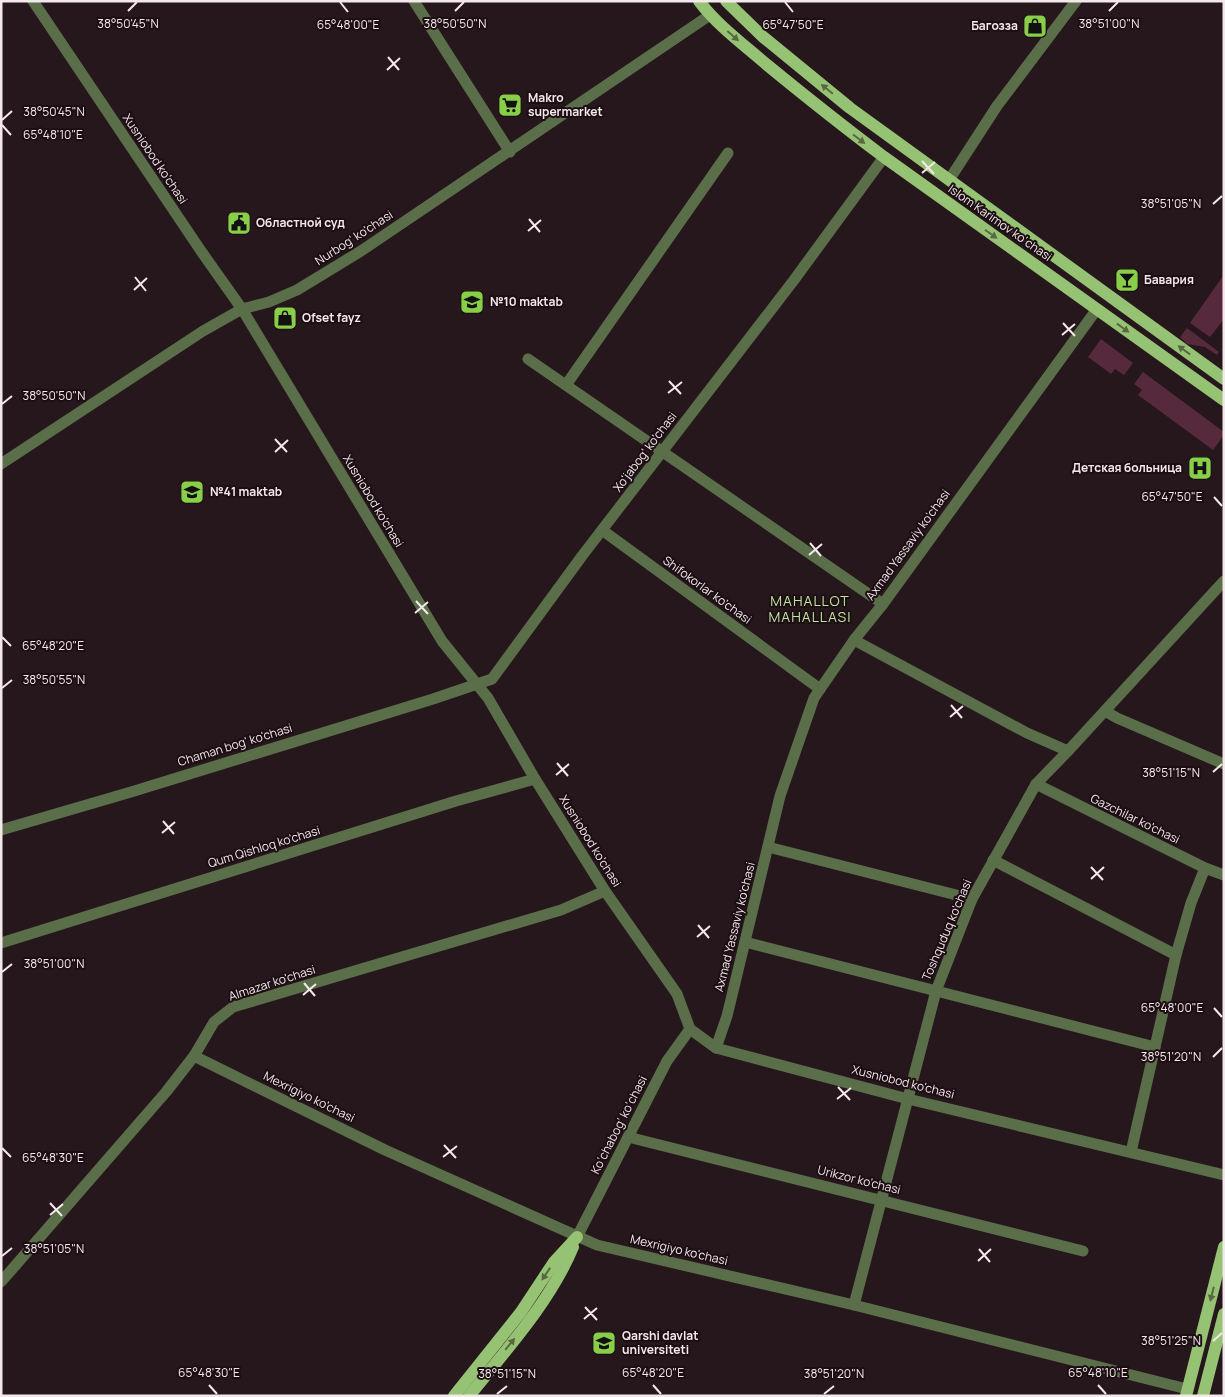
<svg xmlns="http://www.w3.org/2000/svg" width="1225" height="1397" font-family="Manrope,sans-serif">
	<rect width="100%" height="100%" fill="#26171c"/>
	<g fill="#57293c">
		<polygon points="1223,276 1224,319 1210,337 1190,323"/>
		<polygon points="1187,328 1219,352 1217,355 1205,347 1187,344 1180,337"/>
		<polygon points="1101,339 1133,363 1124,375 1115,369 1111,374 1088,357"/>
		<polygon points="1143,372 1224,432 1224,435 1213,450 1138,395 1142,390 1134,384"/>
	</g>
	<g fill="none" stroke-linecap="round" stroke-linejoin="round">
		<g stroke="#596e49" stroke-width="11">
			<polyline points="33,1 201,251 242,309 442,641 488,698 535,779 605,891 677,994 690,1029 716,1048 908,1099 1224,1175"/>
			<polyline points="414,1 510,152"/>
			<polyline points="949,180 997,106 1076,1"/>
			<polyline points="528,359 883,604"/>
			<polyline points="566,385 728,153"/>
			<polyline points="1,464 203,331 242,309 269,302 297,290 361,251 710,15"/>
			<polyline points="602,530 820,689"/>
			<polyline points="854,640 1027,733 1068,751"/>
			<polyline points="1105,711 1117,718 1224,764"/>
			<polyline points="1036,784 1205,868 1224,875"/>
			<polyline points="1,830 131,792 433,699 492,679 582,556 794,280 884,157"/>
			<polyline points="768,847 972,899"/>
			<polyline points="993,860 1176,955"/>
			<polyline points="745,942 1155,1047"/>
			<polyline points="1,943 456,801 535,779"/>
			<polyline points="716,1048 727,1016 780,796 814,698 854,640 883,604 1097,309"/>
			<polyline points="194,1056 385,1150 597,1245 854,1305 1187,1389"/>
			<polyline points="628,1137 1083,1251"/>
			<polyline points="1131,1152 1176,955 1191,903 1205,868"/>
			<polyline points="577,1237 667,1061 690,1029"/>
			<polyline points="1,1282 166,1092 194,1056 214,1022 233,1007 561,910 605,891"/>
			<polyline points="854,1305 936,991 972,899 1036,784 1068,751 1224,581"/>
		</g>
		<g stroke="#96c373" stroke-width="12">
			<path d="M 699,1 C 718,26 743,44 766,64 C 805,96 844,127 884,157 L 1224,400"/>
			<polyline points="726,1 762,36 850,108 1224,379"/>
			<polyline points="454,1396 521,1312 554,1262 577,1237"/>
			<path d="M 469,1396 C 506,1350 550,1302 573,1247"/>
			<polyline points="1186,1396 1224,1247"/>
			<polyline points="1203,1396 1224,1314"/>
		</g>
	</g>
	<defs><path id="oneway-solid" d="M-6-.8H1V-3.2L6.5 0L1 3.2V.8H-6Z" transform="scale(1.25)"/></defs>
	<g fill="#596843">
		<use href="#oneway-solid" transform="translate(733 36) rotate(41)"/>
		<use href="#oneway-solid" transform="translate(827 89) rotate(-141)"/>
		<use href="#oneway-solid" transform="translate(859 139) rotate(37)"/>
		<use href="#oneway-solid" transform="translate(991 234) rotate(35)"/>
		<use href="#oneway-solid" transform="translate(1123 328) rotate(36)"/>
		<use href="#oneway-solid" transform="translate(1184 350) rotate(-144)"/>
		<use href="#oneway-solid" transform="translate(546 1274) rotate(124)"/>
		<use href="#oneway-solid" transform="translate(1212 1294) rotate(104)"/>
		<use href="#oneway-solid" transform="translate(510 1344) rotate(-51)"/>
	</g>
	<path fill="none" stroke="#f3e8eb" stroke-width="2" d="M 340,2 L 348,12M 785,2 L 793,12M 128,11 L 137,2M 455,11 L 464,2M 1109,11 L 1118,2M 388,57 L 399,70M 387,70 L 400,58M 2,120 L 12,111M 2,125 L 11,135M 922,161 L 934,174M 922,173 L 935,162M 1213,204 L 1222,196M 529,219 L 540,232M 528,231 L 541,220M 135,277 L 146,291M 134,290 L 147,278M 1063,323 L 1075,336M 1062,335 L 1075,324M 669,381 L 681,394M 668,393 L 682,382M 2,404 L 12,396M 275,439 L 287,452M 275,452 L 288,440M 1214,497 L 1222,506M 810,543 L 821,556M 809,555 L 822,544M 416,601 L 428,614M 415,613 L 428,602M 2,637 L 11,646M 2,688 L 12,680M 951,705 L 962,718M 950,717 L 963,706M 557,763 L 568,776M 1213,772 L 1222,764M 556,775 L 569,764M 163,821 L 174,834M 162,833 L 175,822M 1091,867 L 1103,880M 1091,879 L 1104,867M 698,925 L 709,938M 697,937 L 710,926M 2,972 L 12,964M 304,983 L 315,996M 303,995 L 316,984M 1214,1008 L 1222,1017M 1213,1057 L 1222,1048M 838,1087 L 850,1100M 837,1099 L 851,1088M 444,1145 L 456,1158M 2,1148 L 11,1157M 443,1157 L 457,1146M 50,1203 L 62,1216M 50,1215 L 63,1204M 979,1249 L 990,1262M 2,1256 L 12,1248M 978,1261 L 991,1249M 585,1307 L 597,1320M 584,1319 L 597,1308M 1213,1341 L 1222,1333M 209,1385 L 217,1394M 653,1385 L 661,1394M 1098,1385 L 1106,1394M 497,1394 L 507,1386M 824,1394 L 834,1386"/>
	<defs>
		<g id="shop-square" transform="scale(1.25)"><rect x="-9" y="-9" width="18" height="18" rx="4" fill="#89ce48" stroke="#1c0e13"/><path d="M-5-2.5h2.3a2.7 3.5 0 0 1 5.4 0H5L5.5 6h-11ZM-1.5-2.5h3a1.5 2.3 0 0 0-3 0Z" fill="#111"/></g>
		<g id="supermarket-square" transform="scale(1.25)"><rect x="-9" y="-9" width="18" height="18" rx="4" fill="#89ce48" stroke="#1c0e13"/><path d="M-6-5.5h2.5l.6 2H6L4.5 2H-2.5L-4.4-4H-6ZM-1.5 3.2a1.3 1.3 0 1 0 .1 0ZM3 3.2a1.3 1.3 0 1 0 .1 0Z" fill="#111"/></g>
		<g id="civic-square" transform="scale(1.25)"><rect x="-9" y="-9" width="18" height="18" rx="4" fill="#89ce48" stroke="#1c0e13"/><path d="M-.6-6.5H3V-4.5H.6V-3L4-1V1h2V6H-6V1h2V-1L-.6-3ZM-1.2 2.5V6h2.4V2.5Z" fill="#111"/></g>
		<g id="bar-square" transform="scale(1.25)"><rect x="-9" y="-9" width="18" height="18" rx="4" fill="#89ce48" stroke="#1c0e13"/><path d="M-6-5H6L.8 .8V4.5H3.5V6h-7V4.5H-.8V.8Z" fill="#111"/></g>
		<g id="school-square" transform="scale(1.25)"><rect x="-9" y="-9" width="18" height="18" rx="4" fill="#89ce48" stroke="#1c0e13"/><path d="M0-5L7-2L0 1L-7-2ZM-4 1L0 2.5L4 1V4Q0 6-4 4Z" fill="#111"/></g>
		<g id="hospital-square" transform="scale(1.25)"><rect x="-9" y="-9" width="18" height="18" rx="4" fill="#89ce48" stroke="#1c0e13"/><path d="M-5-5h3v3.5h4V-5h3V5h-3V1.5h-4V5h-3Z" fill="#111"/></g>
		<g id="university-square" transform="scale(1.25)"><rect x="-9" y="-9" width="18" height="18" rx="4" fill="#89ce48" stroke="#1c0e13"/><path d="M0-5L7-2L0 1L-7-2ZM-4 1L0 2.5L4 1V4Q0 6-4 4Z" fill="#111"/></g>
	</defs>
	<g fill-rule="evenodd">
		<use href="#shop-square" x="1035" y="26"/>
		<use href="#supermarket-square" x="510" y="105"/>
		<use href="#civic-square" x="239" y="223"/>
		<use href="#bar-square" x="1127" y="280"/>
		<use href="#school-square" x="472" y="302"/>
		<use href="#shop-square" x="285" y="318"/>
		<use href="#hospital-square" x="1200" y="468"/>
		<use href="#school-square" x="192" y="492"/>
		<use href="#university-square" x="604" y="1343"/>
	</g>
	<g text-anchor="middle" stroke-width="4" stroke-linejoin="round" paint-order="stroke">
		<g font-size="12" font-weight="bold" fill="#f3e8eb" stroke="#1c0e13" text-anchor="start">
			<text x="1018" y="30" text-anchor="end">Багозза</text>
			<text x="528" y="102">Makro<tspan x="528" dy="14">supermarket</tspan></text>
			<text x="256" y="227">Областной суд</text>
			<text x="1144" y="284">Бавария</text>
			<text x="490" y="306">№10 maktab</text>
			<text x="302" y="322">Ofset fayz</text>
			<text x="1182" y="472" text-anchor="end">Детская больница</text>
			<text x="210" y="496">№41 maktab</text>
			<text x="622" y="1340">Qarshi davlat<tspan x="622" dy="14">universiteti</tspan></text>
		</g>
		<g font-size="12" fill="#f3e8eb" stroke="#1c0e13">
			<text transform="translate(155 159) rotate(56)" y="4">Xusniobod ko'chasi</text>
			<text transform="translate(1000 223) rotate(35)" y="4">Islom Karimov ko‘chasi</text>
			<text transform="translate(354 238) rotate(-33)" y="4">Nurbog' ko'chasi</text>
			<text transform="translate(645 452) rotate(-53)" y="4">Xo'jabog' ko'chasi</text>
			<text transform="translate(373 501) rotate(59)" y="4">Xusniobod ko'chasi</text>
			<text transform="translate(908 545) rotate(-54)" y="4">Axmad Yassaviy ko'chasi</text>
			<text transform="translate(707 590) rotate(36)" y="4">Shifokorlar ko'chasi</text>
			<text transform="translate(235 745) rotate(-17)" y="4">Chaman bog' ko'chasi</text>
			<text transform="translate(1135 819) rotate(26)" y="4">Gazchilar ko'chasi</text>
			<text transform="translate(590 841) rotate(58)" y="4">Xusniobod ko'chasi</text>
			<text transform="translate(264 847) rotate(-17)" y="4">Qum Qishloq ko'chasi</text>
			<text transform="translate(735 927) rotate(-76)" y="4">Axmad Yassaviy ko'chasi</text>
			<text transform="translate(947 930) rotate(-67)" y="4">Toshquduq ko'chasi</text>
			<text transform="translate(272 983) rotate(-18)" y="4">Almazar ko'chasi</text>
			<text transform="translate(903 1082) rotate(14)" y="4">Xusniobod ko'chasi</text>
			<text transform="translate(309 1097) rotate(26)" y="4">Mexrigiyo ko'chasi</text>
			<text transform="translate(619 1125) rotate(-63)" y="4">Ko‘chabog‘ ko‘chasi</text>
			<text transform="translate(859 1180) rotate(14)" y="4">Urikzor ko'chasi</text>
			<text transform="translate(679 1250) rotate(13)" y="4">Mexrigiyo ko'chasi</text>
		</g>
		<g font-size="14" letter-spacing="1" fill="#bee5a1" stroke="#1c0e13">
			<text x="810" y="606">MAHALLOT<tspan x="810" dy="16">MAHALLASI</tspan></text>
		</g>
	</g>
	<g font-size="12" text-anchor="middle" fill="#f3e8eb" stroke="#1c0e13" stroke-width="4" stroke-linejoin="round" paint-order="stroke">
		<text x="128" y="28">38°50'45"N</text>
		<text x="455" y="28">38°50'50"N</text>
		<text x="1109" y="28">38°51'00"N</text>
		<text x="348" y="29">65°48'00"E</text>
		<text x="793" y="29">65°47'50"E</text>
		<text x="54" y="116">38°50'45"N</text>
		<text x="53" y="139">65°48'10"E</text>
		<text x="1171" y="208">38°51'05"N</text>
		<text x="54" y="400">38°50'50"N</text>
		<text x="1172" y="501">65°47'50"E</text>
		<text x="53" y="650">65°48'20"E</text>
		<text x="54" y="684">38°50'55"N</text>
		<text x="1171" y="777">38°51'15"N</text>
		<text x="54" y="968">38°51'00"N</text>
		<text x="1172" y="1012">65°48'00"E</text>
		<text x="1171" y="1061">38°51'20"N</text>
		<text x="53" y="1162">65°48'30"E</text>
		<text x="54" y="1253">38°51'05"N</text>
		<text x="1171" y="1345">38°51'25"N</text>
		<text x="209" y="1377">65°48'30"E</text>
		<text x="653" y="1377">65°48'20"E</text>
		<text x="1098" y="1377">65°48'10"E</text>
		<text x="507" y="1378">38°51'15"N</text>
		<text x="834" y="1378">38°51'20"N</text>
	</g>
	<rect width="1225" height="1397" fill="none" stroke="#f3e8eb" stroke-width="5"/>
</svg>
